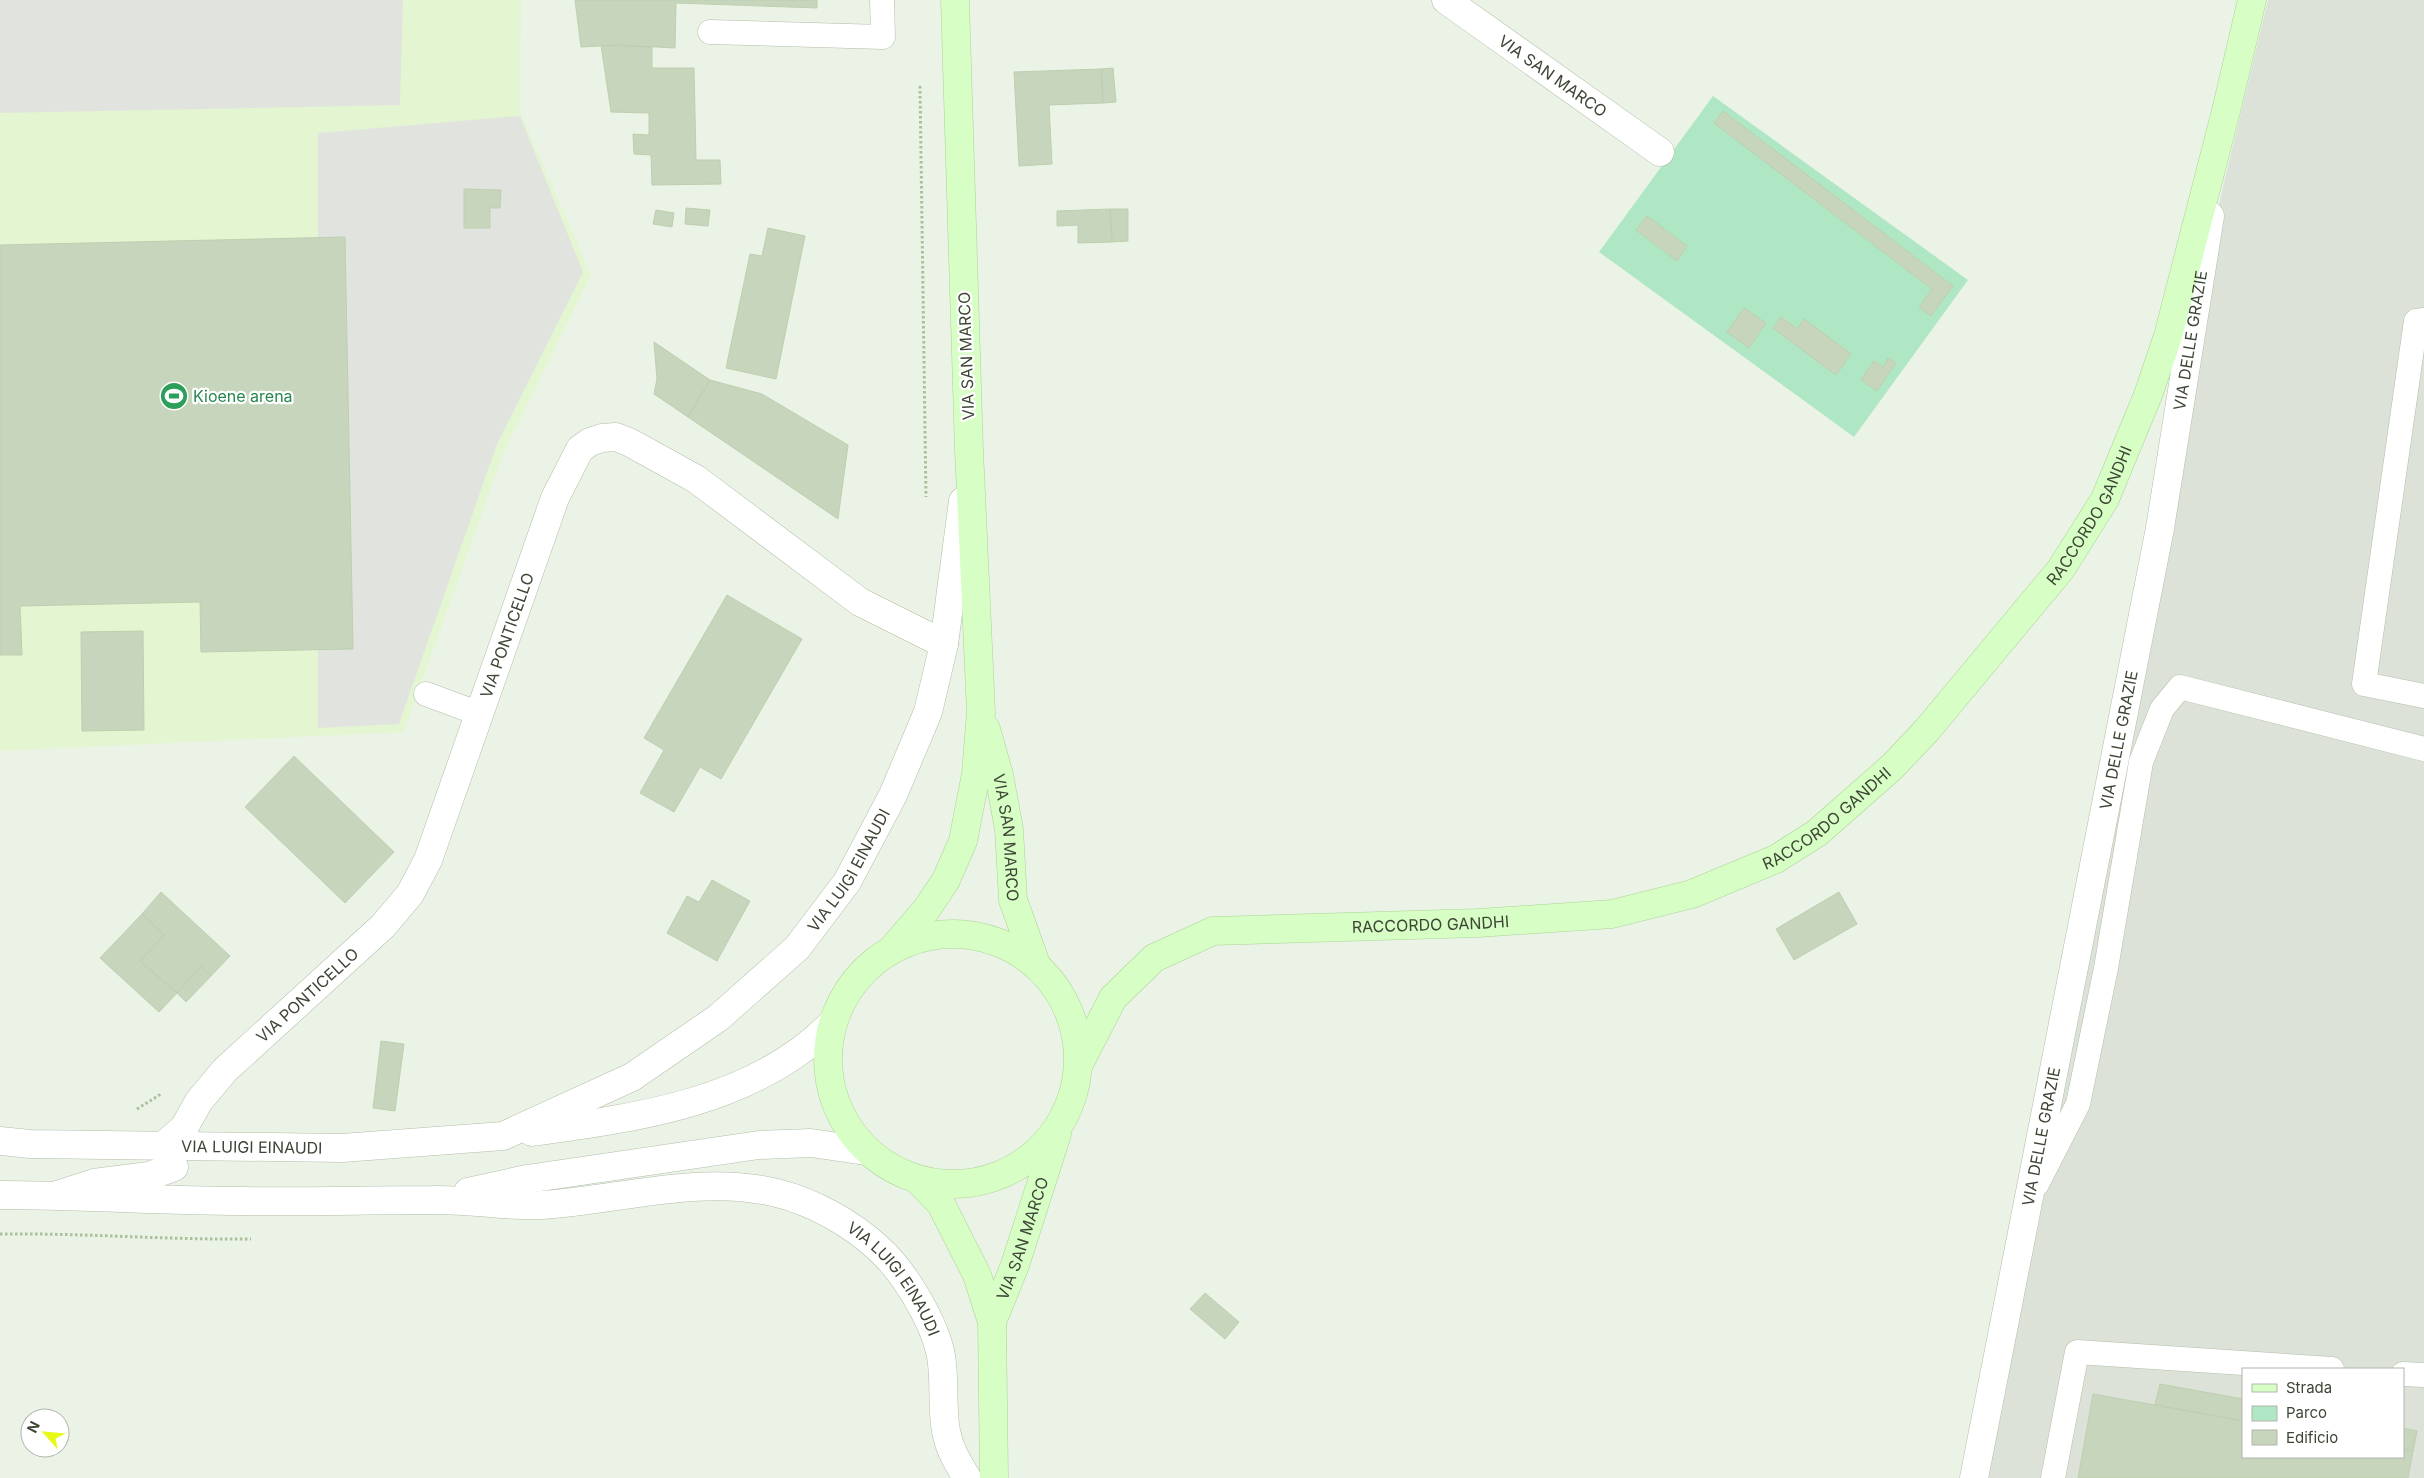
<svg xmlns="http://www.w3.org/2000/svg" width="2424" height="1478" font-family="Inter,sans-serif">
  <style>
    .commercial { fill: #e3f5d1 }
    .industrial { fill: #dde2d8; fill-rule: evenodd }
    .green { fill: #afe7c5 }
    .parking { fill: #e1e4de }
    .building { fill: #c7d5bc; stroke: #becfaf }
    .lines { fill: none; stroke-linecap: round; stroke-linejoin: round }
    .service-casing { stroke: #b2bea9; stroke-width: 25 }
    .minor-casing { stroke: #b2bea9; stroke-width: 29 }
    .tertiary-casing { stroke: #b2bea9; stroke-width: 29 }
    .secondary-casing { stroke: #aad396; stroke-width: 29 }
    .path { stroke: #aac09a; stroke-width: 3; stroke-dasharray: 2.5 2.5; stroke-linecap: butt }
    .service { stroke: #fff; stroke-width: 24 }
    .minor { stroke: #fff; stroke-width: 28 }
    .tertiary { stroke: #fff; stroke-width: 28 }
    .secondary { stroke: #d7fec5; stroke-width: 28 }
    .labels { text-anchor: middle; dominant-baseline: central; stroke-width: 4.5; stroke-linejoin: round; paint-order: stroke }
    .street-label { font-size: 16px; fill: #3d4635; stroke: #fff }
    .leisure-label { font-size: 16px; fill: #27864d; stroke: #fff; text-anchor: start }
  </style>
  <rect width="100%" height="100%" fill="#ebf3e6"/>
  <path class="commercial" d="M0,0H521L520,112L591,275L503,454L404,732L0,751Z"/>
  <path class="industrial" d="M2268,0H2424V1478H1988L2196,300ZM2243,1369H2403V1457H2243Z"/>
  <path class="green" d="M1713,96L1968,280L1854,437L1599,252Z"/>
  <g class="parking">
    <path d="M0,0H403L400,105L0,113Z"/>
    <path d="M520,116L583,272L497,444L399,724L318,728V133Z"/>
  </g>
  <g class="building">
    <path d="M575,0H817V8L676,3L675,48L620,45L581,47Z"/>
    <path d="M601,45L652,47V68H694L696,160H720L721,184L652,185L651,155L634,154L633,134L649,135V113L611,112Z"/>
    <path d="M1113,68L1116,102L1103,103L1101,69Z"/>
    <path d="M1101,69L1103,103L1049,105L1052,164L1019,166L1014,72Z"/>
    <path d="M1723,111L1953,286L1931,316L1919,307L1932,289L1714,123Z"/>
    <path d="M464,189L501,190L500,208H490V228H464Z"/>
    <path d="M686,208L710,210L708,226L685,224Z"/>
    <path d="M1110,209H1128V241L1112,242Z"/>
    <path d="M1110,209L1112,242L1078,243V225L1057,226V211Z"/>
    <path d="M656,210L674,213L672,227L653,224Z"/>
    <path d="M1647,216L1687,246L1677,261L1636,230Z"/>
    <path d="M768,228L805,236L776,379L726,368L750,254L762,256Z"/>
    <path d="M345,237L353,649L201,652L200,602L20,606L22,655H0V245Z"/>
    <path d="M1744,308L1766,323L1749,348L1727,332Z"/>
    <path d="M1781,317L1797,329L1804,319L1851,354L1836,375L1773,328Z"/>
    <path d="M654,342L710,380L688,417L654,394L657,379Z"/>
    <path d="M1888,358L1896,363L1877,391L1861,380L1874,361L1883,367Z"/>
    <path d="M710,380L762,394L848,445L838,519L688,417Z"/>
    <path d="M727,595L802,639L721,779L700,767L674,812L640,793L664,750L644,738Z"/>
    <path d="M143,631L144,730L82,731L81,632Z"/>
    <path d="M294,756L394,852L345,903L245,807Z"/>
    <path d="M712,880L750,901L717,961L667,933L687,896L699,902Z"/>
    <path d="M161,892L230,956L211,976L201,966L177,993L140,961L164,935L142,914Z"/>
    <path d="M1839,892L1857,924L1794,960L1776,929Z"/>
    <path d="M142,914L164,935L140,961L177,993L159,1012L100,958Z"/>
    <path d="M201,966L211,976L186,1002L177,993Z"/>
    <path d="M381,1041L404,1044L395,1111L373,1108Z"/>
    <path d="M1205,1293L1239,1322L1225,1339L1190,1309Z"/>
    <path d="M2160,1384L2243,1399V1421L2155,1405Z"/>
    <path d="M2093,1394L2243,1421V1457H2403V1449L2413,1451L2408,1478H2078Z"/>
    <path d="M2403,1428L2417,1431L2413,1451L2403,1449Z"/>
  </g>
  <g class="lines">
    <defs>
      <g id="service">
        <path d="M710,32L883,37L882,0"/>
        <path d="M2424,320L2416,321L2364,684L2424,696"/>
        <path d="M426,694L480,714"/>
        <path d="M2037,1184L2078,1104L2106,968L2141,762L2162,709L2180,687L2424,749"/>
        <path d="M2403,1374L2424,1375"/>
        <path d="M2053,1478L2077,1352L2332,1369"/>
      </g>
      <g id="minor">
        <path id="s1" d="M1446,0L1660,152"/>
        <path id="s2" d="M57,1195L94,1183L149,1176L174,1167L164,1145L184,1128L199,1101L225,1070L383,926L410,894L428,860L555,498L580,449L590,442L602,438L616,437L629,442L696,479L860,602L944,644"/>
      </g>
      <g id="tertiary">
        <path d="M532,1132C636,1118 756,1102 832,1023"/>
        <path id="s3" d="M0,1141L30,1144L342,1148L503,1136L632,1077L718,1018L797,948L847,882L893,795L928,712L944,644L963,501"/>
        <path d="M468,1192L527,1179L759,1145L811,1143L866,1151"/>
        <path id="s4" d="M0,1195C81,1195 161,1201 242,1201C306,1202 369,1200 433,1200C469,1199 506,1207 542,1205C619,1200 701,1174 777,1193C813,1202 851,1223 878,1248C903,1270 932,1318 940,1351C946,1377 941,1405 946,1431C949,1449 958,1463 967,1478"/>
        <path id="s5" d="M1974,1478L2160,528L2210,216"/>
      </g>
      <g id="secondary">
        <path id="s6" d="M986,729L999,775L1009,829L1013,900L1036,964"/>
        <circle cx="953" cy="1059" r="125"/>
        <path d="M894,947L926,910L946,880L963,841L976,774L981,712L969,450L955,0"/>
        <path id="s7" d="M1079,1064L1113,998L1154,958L1213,931L1478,923L1612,914L1692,894L1776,859L1817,833L1893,766L1927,730L2061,569L2105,499L2148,395L2168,336L2226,111L2252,0"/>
        <path d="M919,1181L941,1204L977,1275L992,1322L994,1478"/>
        <path id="s8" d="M992,1322L1015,1265L1057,1134"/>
      </g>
    </defs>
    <use href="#service" class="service-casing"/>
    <use href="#minor" class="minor-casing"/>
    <use href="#tertiary" class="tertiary-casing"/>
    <use href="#secondary" class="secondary-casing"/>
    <g class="path">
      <path d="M920,86L926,497"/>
      <path d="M137,1109L161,1094"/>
      <path d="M0,1234C84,1233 167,1240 251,1239"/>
    </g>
    <use href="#service" class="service"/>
    <use href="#minor" class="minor"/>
    <use href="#tertiary" class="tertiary"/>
    <use href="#secondary" class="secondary"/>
  </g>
  <defs>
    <symbol id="stadium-disc" viewBox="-11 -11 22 22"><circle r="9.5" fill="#2e9e5b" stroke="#fff"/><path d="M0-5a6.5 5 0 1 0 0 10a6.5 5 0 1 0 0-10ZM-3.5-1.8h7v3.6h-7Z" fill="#fff"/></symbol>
  </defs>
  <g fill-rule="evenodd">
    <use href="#stadium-disc" x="158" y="380" width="32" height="32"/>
  </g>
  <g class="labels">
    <g class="street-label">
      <text stroke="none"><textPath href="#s1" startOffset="131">VIA SAN MARCO</textPath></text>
      <text stroke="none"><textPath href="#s5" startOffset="1158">VIA DELLE GRAZIE</textPath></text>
      <text transform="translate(966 356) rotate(-92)">VIA SAN MARCO</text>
      <text stroke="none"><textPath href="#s7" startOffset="1239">RACCORDO GANDHI</textPath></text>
      <text stroke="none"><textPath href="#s2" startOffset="775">VIA PONTICELLO</textPath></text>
      <text stroke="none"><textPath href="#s5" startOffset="752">VIA DELLE GRAZIE</textPath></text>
      <text stroke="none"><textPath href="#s7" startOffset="834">RACCORDO GANDHI</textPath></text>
      <text stroke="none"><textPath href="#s6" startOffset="111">VIA SAN MARCO</textPath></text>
      <text stroke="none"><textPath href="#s3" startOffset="949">VIA LUIGI EINAUDI</textPath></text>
      <text stroke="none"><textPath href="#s7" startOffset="414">RACCORDO GANDHI</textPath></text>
      <text stroke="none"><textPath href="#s2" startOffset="354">VIA PONTICELLO</textPath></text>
      <text stroke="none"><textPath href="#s5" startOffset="348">VIA DELLE GRAZIE</textPath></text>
      <text stroke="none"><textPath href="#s3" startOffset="252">VIA LUIGI EINAUDI</textPath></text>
      <text stroke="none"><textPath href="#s8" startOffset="89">VIA SAN MARCO</textPath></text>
      <text stroke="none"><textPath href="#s4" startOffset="929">VIA LUIGI EINAUDI</textPath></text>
    </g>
    <g class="leisure-label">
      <text x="193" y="396">Kioene arena</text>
    </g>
  </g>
  <rect x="2242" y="1368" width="162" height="90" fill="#ffffff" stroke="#b1b5ae"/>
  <rect x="2252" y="1384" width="25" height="8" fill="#d7fec5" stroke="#b1b5ae"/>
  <text x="2286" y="1393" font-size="15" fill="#3d4635">Strada</text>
  <rect x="2252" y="1406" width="25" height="15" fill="#afe7c5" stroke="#b1b5ae"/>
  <text x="2286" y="1418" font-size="15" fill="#3d4635">Parco</text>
  <rect x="2252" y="1430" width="25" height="15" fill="#c7d5bc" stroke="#b1b5ae"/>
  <text x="2286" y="1443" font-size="15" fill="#3d4635">Edificio</text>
  <g transform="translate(45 1433) rotate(297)"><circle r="24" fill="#ffffff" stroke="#b1b5ae"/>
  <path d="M0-4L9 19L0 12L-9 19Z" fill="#e6f917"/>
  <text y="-8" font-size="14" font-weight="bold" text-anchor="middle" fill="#3d4635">N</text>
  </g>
</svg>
